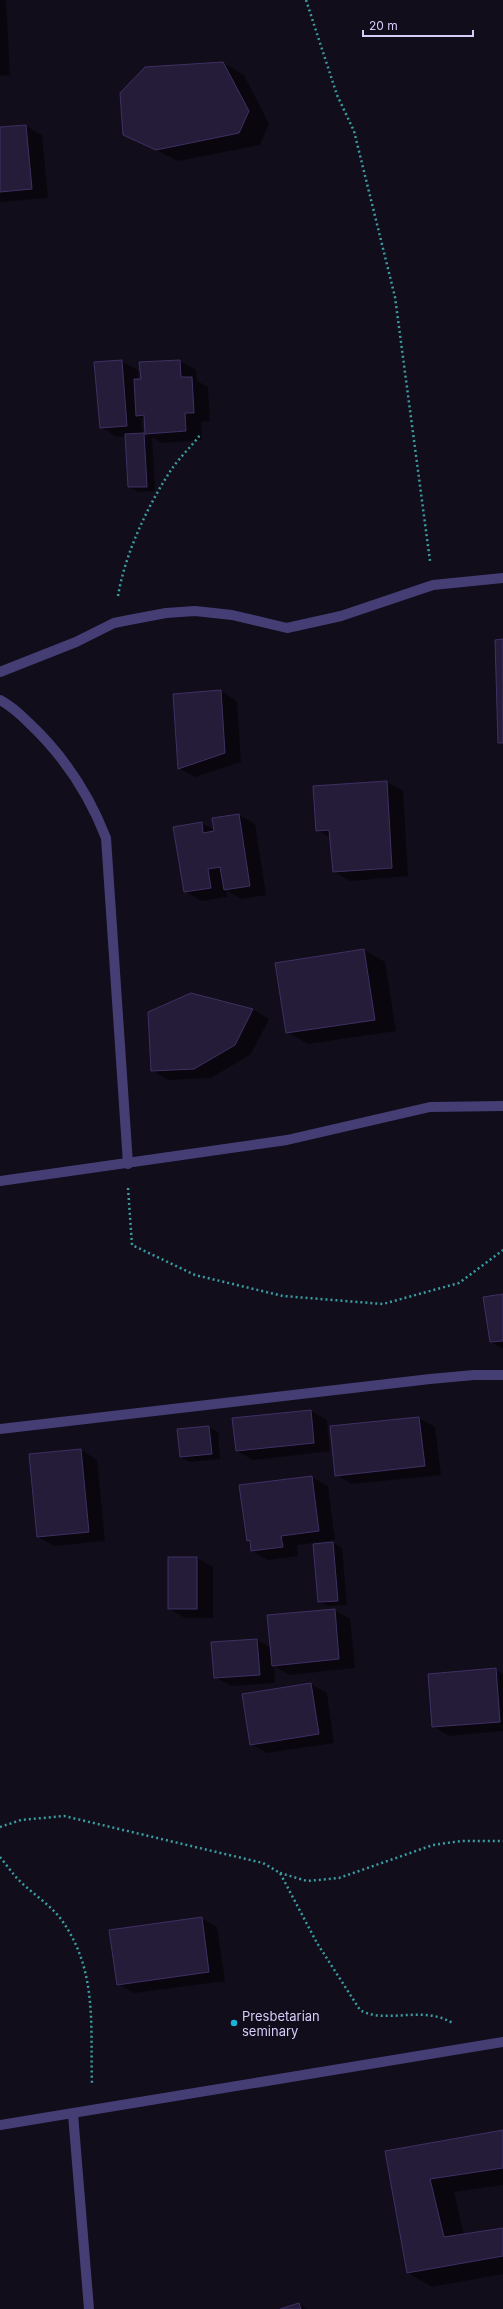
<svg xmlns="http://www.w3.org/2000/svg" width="503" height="2309" font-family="Inter,sans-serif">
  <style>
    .shadow { fill: #0007; fill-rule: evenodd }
    .building { fill: #251c3a; stroke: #3f3063 }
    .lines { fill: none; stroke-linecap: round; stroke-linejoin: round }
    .path { stroke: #3a9da1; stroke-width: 2.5; stroke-dasharray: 2 3; stroke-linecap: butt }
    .minor { stroke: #453e75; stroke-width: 10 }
    .poi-dot { fill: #19b4d9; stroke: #110d1b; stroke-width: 1.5 }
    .labels { text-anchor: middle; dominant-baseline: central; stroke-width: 3.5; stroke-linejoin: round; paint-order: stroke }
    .poi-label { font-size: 13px; fill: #d6cdf9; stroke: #110d1b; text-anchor: start }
  </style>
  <rect width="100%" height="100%" fill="#110d1b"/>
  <g class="shadow">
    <path d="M0,0H6L10,75L0,76Z"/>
    <path d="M223,63L244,75L269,124L260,145L178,161L124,134Z"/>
    <path d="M26,126L42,135L48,198L0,202V128Z"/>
    <path d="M121,361L138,370V380H142L180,361L196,370L197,381L208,387L210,421L201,422L202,440L162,443L152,437L155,491L138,492L129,487L126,436L117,437L101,427ZM141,418L146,420L147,436L143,434Z"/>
    <path d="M221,691L237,701L241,762L195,777L179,768Z"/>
    <path d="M387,782L403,791L408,876L350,881L334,872L331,838L317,830Z"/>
    <path d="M239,815L255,824L266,895L241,899L226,890L227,897L201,901L185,891L201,823L215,830Z"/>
    <path d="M364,950L385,962L396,1031L308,1044L287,1032Z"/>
    <path d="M191,994L253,1009L269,1019L251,1054L211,1078L168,1080L152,1070Z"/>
    <path d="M503,1295V1349L491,1342Z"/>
    <path d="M311,1411L327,1420L330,1451L253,1460L237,1451Z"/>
    <path d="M419,1418L435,1427L441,1475L352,1484L336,1475L331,1427Z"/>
    <path d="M209,1427L218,1432L220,1459L189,1462L181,1457L178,1429Z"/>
    <path d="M81,1450L97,1460L105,1541L54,1546L38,1537Z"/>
    <path d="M312,1477L328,1486L335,1540L297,1545L298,1556L268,1560L252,1551L251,1542L248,1540Z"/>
    <path d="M333,1543L342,1548L347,1605L327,1606L318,1601L314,1545Z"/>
    <path d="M169,1558H197L213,1567V1618H185L169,1609Z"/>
    <path d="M334,1610L350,1619L355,1668L289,1675L274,1666L275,1683L231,1686L215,1677L257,1640L271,1648Z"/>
    <path d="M496,1670L503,1674V1731L449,1736L433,1726Z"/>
    <path d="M311,1684L327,1693L334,1743L267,1753L251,1744Z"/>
    <path d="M201,1918L217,1927L225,1981L134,1993L118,1984Z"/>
    <path d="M503,2131V2185L454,2192L464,2235L503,2229V2274L432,2287L408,2273L386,2152Z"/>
    <path d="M299,2304L307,2309H283Z"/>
  </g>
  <g class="building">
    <path d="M223,62L249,111L239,133L156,150L123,135L120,93L145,67Z"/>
    <path d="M26,125L32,189L0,192V127Z"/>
    <path d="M122,360L127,426L100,428L94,362Z"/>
    <path d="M180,360L181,377H192L194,413H185L186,431L145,434L144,415L136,416L134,379H141L139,362Z"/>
    <path d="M144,433L147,487H128L125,434Z"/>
    <path d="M503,639V743H498L495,640Z"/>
    <path d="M221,690L225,753L178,769L173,694Z"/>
    <path d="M387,781L392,868L333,872L329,830L316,831L313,786Z"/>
    <path d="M239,814L250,886L224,890L220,867L208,869L211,888L184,892L173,827L202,822L203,833L214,831L212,818Z"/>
    <path d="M364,949L375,1020L286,1033L275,963Z"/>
    <path d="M191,993L253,1009L235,1045L194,1069L151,1071L148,1012Z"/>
    <path d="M503,1294V1341L490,1342L483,1297Z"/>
    <path d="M311,1410L314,1443L236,1451L232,1418Z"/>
    <path d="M419,1417L425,1466L335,1476L330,1426Z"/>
    <path d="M209,1426L212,1454L180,1457L177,1429Z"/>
    <path d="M81,1449L89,1532L37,1537L29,1454Z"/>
    <path d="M312,1476L319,1531L281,1536L283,1547L251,1551L250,1540L247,1541L239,1485Z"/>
    <path d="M333,1542L338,1601L318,1602L313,1544Z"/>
    <rect x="168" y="1557" width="29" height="52"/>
    <path d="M335,1609L339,1659L272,1666L267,1615Z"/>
    <path d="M257,1639L260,1675L214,1678L211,1642Z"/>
    <path d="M496,1668L500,1722L432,1727L428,1674Z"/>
    <path d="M311,1683L319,1734L250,1745L242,1694Z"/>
    <path d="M202,1917L209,1972L117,1985L109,1930Z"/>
    <path d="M503,2130V2168L430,2179L444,2237L503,2228V2256L407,2273L385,2151Z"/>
    <path d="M299,2303L301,2309H280Z"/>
  </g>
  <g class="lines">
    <g class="path">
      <path d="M306,0L337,95L354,131L395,297L430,561"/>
      <path d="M118,596C125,554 147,507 171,470C179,458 191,447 200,435"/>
      <path d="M128,1188L132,1245L195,1275L283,1296L383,1304L459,1283L503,1250"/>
      <path d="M0,1827L21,1820L64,1816L263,1863L280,1873L317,1943L360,2010C386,2025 424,2004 454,2024"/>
      <path d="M0,1857C5,1863 10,1870 15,1876C30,1893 51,1904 63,1922C98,1973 90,2027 92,2085"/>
      <path d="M280,1873L307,1881L339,1878L433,1845L461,1841H503"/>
    </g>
    <g class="minor">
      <path d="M0,672L76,642L114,623L129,620L166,613L195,611L232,615L287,628L341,616L433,585L503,578"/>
      <path d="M0,700C10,705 21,715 29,723C63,755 89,794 106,838L128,1164"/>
      <path d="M0,1181L287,1140L430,1107L503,1106"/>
      <path d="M0,1429L430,1379L474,1375H503"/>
      <path d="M73,2114L89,2309"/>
      <path d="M0,2125L503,2042"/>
    </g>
  </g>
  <circle class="poi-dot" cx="234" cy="2023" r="4"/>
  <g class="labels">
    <g class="poi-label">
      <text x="242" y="2016">Presbetarian<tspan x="242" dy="15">seminary</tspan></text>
    </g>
  </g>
  <path d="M363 30v6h110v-6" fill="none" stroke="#d6cdf9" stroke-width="2"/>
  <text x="369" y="30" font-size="12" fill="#d6cdf9" stroke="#110d1b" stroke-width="3" paint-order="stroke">20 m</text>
</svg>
